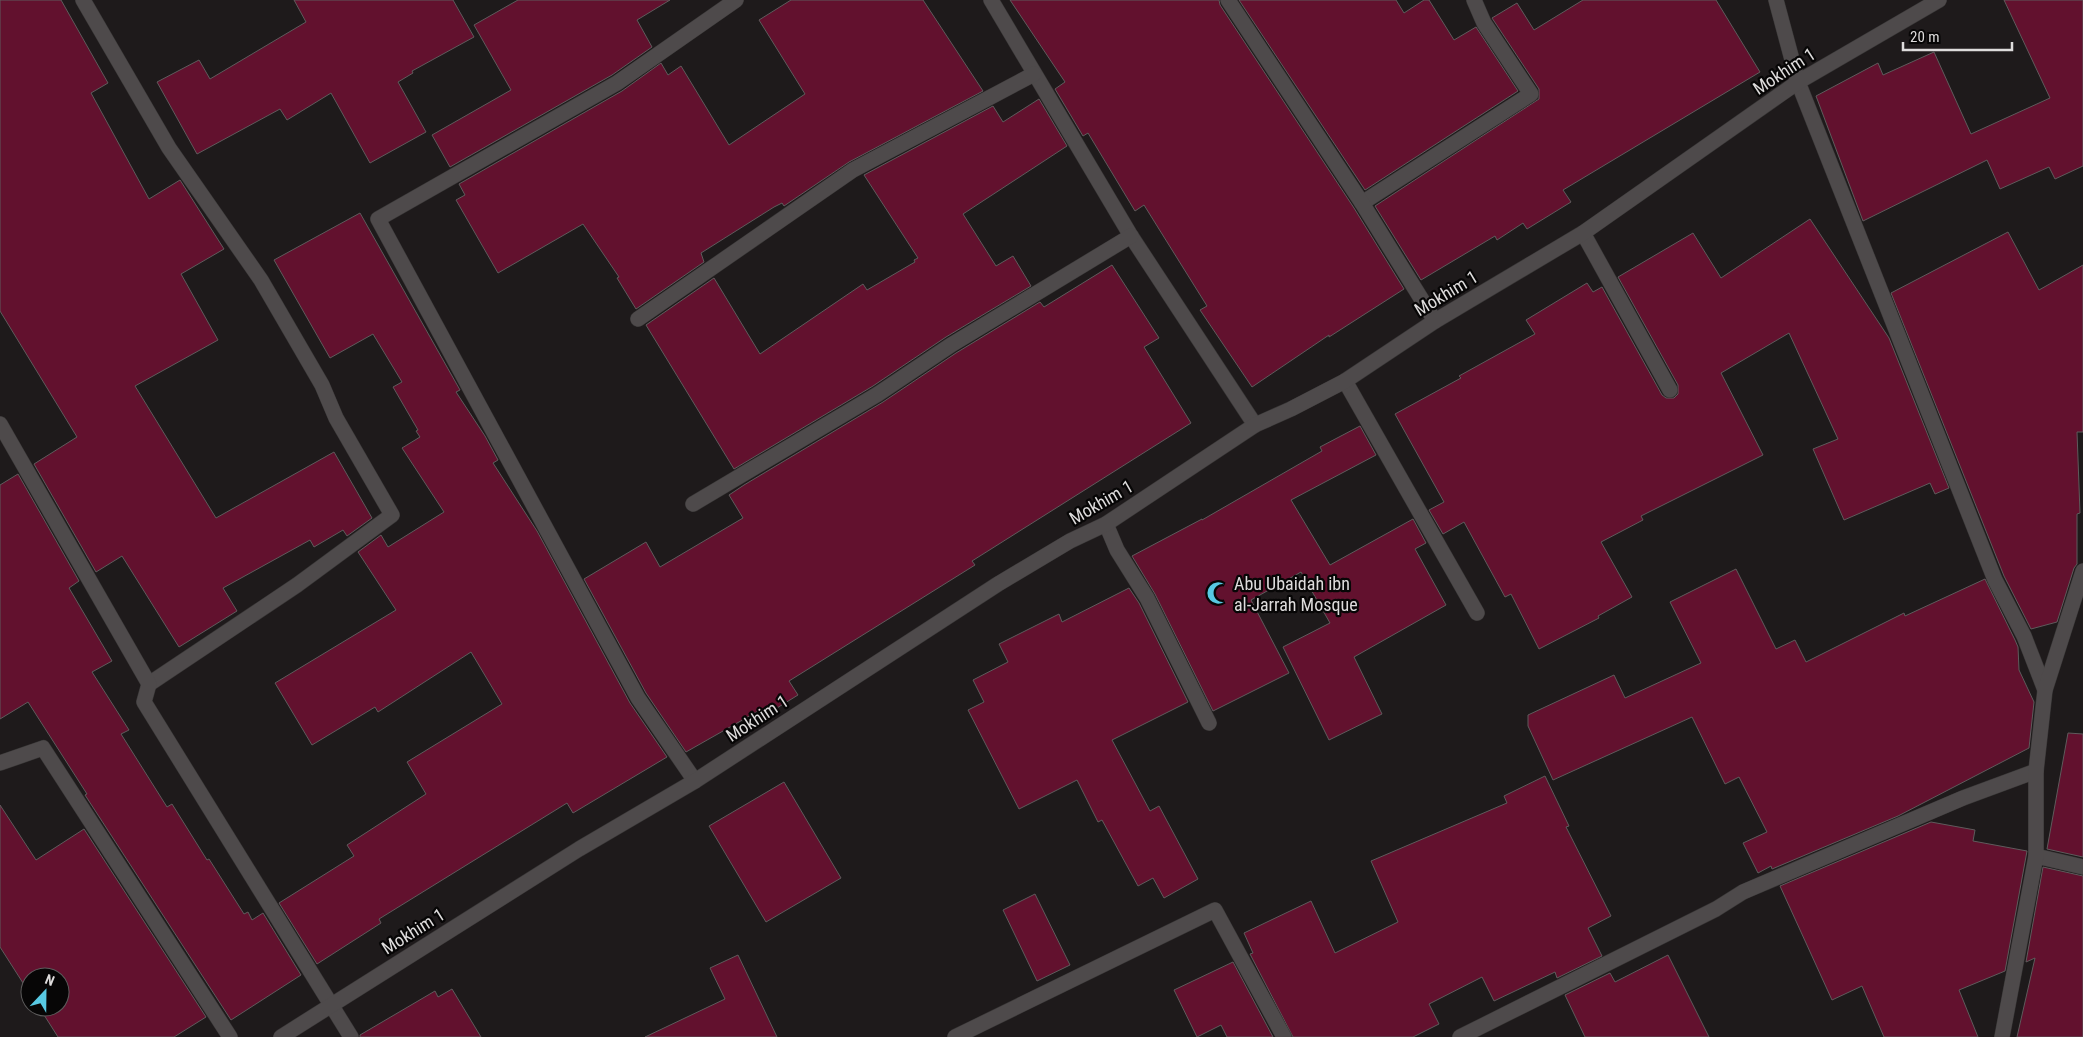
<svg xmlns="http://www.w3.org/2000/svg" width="2083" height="1037" font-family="'Roboto Condensed',sans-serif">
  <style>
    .building { fill: #62112e; stroke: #5f5b5c }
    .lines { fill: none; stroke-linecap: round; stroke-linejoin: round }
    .lane-casing { stroke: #373535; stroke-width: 16 }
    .street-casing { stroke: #373535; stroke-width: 16 }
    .secondary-casing { stroke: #373535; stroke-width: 16 }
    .lane { stroke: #4e4a4b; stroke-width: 15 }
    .street { stroke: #4e4a4b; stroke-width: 15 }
    .secondary { stroke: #4e4a4b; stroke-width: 15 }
    .labels { text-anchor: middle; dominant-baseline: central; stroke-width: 4.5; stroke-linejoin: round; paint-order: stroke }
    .street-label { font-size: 18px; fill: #dedcdc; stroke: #070606 }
    .poi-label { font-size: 18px; fill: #dedcdc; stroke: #070606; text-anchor: start }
  </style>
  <rect width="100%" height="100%" fill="#1e1a1b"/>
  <g class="building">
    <path d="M0,0H61L108,83L91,93L149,199L180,180L224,249L181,274L218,340L135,386L216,518L334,452L372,518L347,536L343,530L314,547L310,540L223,588L237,611L179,647L122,556L96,572L34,464L77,437L0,311Z"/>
    <path d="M294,0H453L474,37L412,71L413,73L398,82L426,132L370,163L331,93L287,120L280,109L197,154L157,82L199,60L210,79L306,22Z"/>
    <path d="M518,0H670L637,20L652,47L612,75L450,167L432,135L511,90L474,25Z"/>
    <path d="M791,0H923L983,91L849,162L784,206L782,203L774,207L701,253L704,262L636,309L617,278L619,277L583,224L498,273L456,200L465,195L459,184L622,91L661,63L668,75L681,66L729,145L805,94L759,20Z"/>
    <path d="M1010,0H1219L1220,5L1354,208L1404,289L1329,337V335L1252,387L1200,310L1207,306L1144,205L1135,211L1088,133L1083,136L1055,89L1065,82Z"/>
    <path d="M1239,0H1396L1404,13L1424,0H1429L1454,40L1476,27L1518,91L1365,190Z"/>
    <path d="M1583,0H1716L1760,72L1563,190L1571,202L1527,229L1523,223L1497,240L1495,236L1421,280L1375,206L1539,99V89L1492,18L1517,3L1534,30Z"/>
    <path d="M2004,0H2083V166L2055,179L2049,167L2000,189L1987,160L1863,221L1816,96L1878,63L1883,75L1934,52L1971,134L2050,98Z"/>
    <path d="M1039,99L1067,146L963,214L996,266L1013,256L1031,286L946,337L873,386L734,469L646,325L714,278L760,354L863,284L867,290L915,262L914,260L918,258L864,175L993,106L1003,122Z"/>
    <path d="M360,213L460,390L456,392L485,436L498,460L493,463L537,531L630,703L667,757L573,813L567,803L379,919L381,923L317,964L279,903L354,856L347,845L426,794L407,762L502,704L471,652L378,712L375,707L312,745L275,683L396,610L358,552L381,535L388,547L444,512L402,448L420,437L416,431L418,430L393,387L402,382L373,334L330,358L274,260Z"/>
    <path d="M1810,219L1889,338L1949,488L1935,494L1930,483L1844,520L1813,449L1838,439L1789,333L1721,373L1763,455L1641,516L1643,520L1601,542L1632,597L1598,616L1599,618L1539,649L1511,594L1505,597L1464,522L1443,534L1429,510L1444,502L1395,414L1461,378L1459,376L1535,334L1526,320L1587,283L1593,292L1602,287L1662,395L1666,398H1674L1678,394V385L1618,277L1693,233L1721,278Z"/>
    <path d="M2008,232L2039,290L2083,265V432H2077L2080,513L2077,514V564L2074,568L2057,622L2031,629L2004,576L1891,293Z"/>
    <path d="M1112,265L1159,338L1144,347L1191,423L972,561L975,565L789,681L798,695L764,716L760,710L686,752L646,693L584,579L646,542L660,567L743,518L729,495L744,485L883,402L956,353L1040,302L1044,307Z"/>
    <path d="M1360,426L1376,455L1291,500L1330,565L1413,519L1426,543L1415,549L1446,605L1354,657L1382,714L1329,740L1283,647L1330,623L1301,572L1251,600L1289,673L1213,711L1155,594L1132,556L1202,519V520L1322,451L1320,447Z"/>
    <path d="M18,474L79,581L69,588L112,661L92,672L129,730L121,734L167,807L172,804L207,860L209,859L244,914L248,912L252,920L263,913L301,975L231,1020L85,795L87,794L28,702L0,719V485Z"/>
    <path d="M1736,569L1776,649L1795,640L1806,662L1904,613L1905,616L1985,579L2015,640L2018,647L2019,670L2034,702L2029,748L1898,816L1772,869L1771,866L1758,873L1743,843L1767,832L1739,777L1725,784L1692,717L1553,780L1528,726V715L1614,675L1625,698L1701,663L1670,602Z"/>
    <path d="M1129,588L1139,603L1188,702L1112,740L1150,811L1159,806L1198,879L1164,898L1153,878L1138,886L1102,820L1098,822L1077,780L1019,809L968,710L984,702L973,680L1008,662L999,644L1059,614L1062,622Z"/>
    <path d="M2068,733L2083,734V857L2047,849Z"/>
    <path d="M1545,776L1569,826L1566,827L1611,916L1588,928L1602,956L1557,978L1555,972L1494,1001L1482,977L1429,1004L1439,1024L1413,1037H1293L1250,954L1253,953L1244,933L1311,901L1335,953L1398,922L1371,861L1507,803L1504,796Z"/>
    <path d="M784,782L841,878L766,922L709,826Z"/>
    <path d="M0,805L36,860L84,829L206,1017L174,1037H58L39,1007H60V977H30V994L0,947Z"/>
    <path d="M1931,822L1975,830L1973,841L2027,851L2005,971L1959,990L1978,1037H1884L1862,986L1832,1000L1780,886Z"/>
    <path d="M2043,867L2083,876V1037H2017L2035,958L2026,962Z"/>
    <path d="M1035,894L1070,965L1037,981L1003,910Z"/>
    <path d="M738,955L777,1037H645L725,999L710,968Z"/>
    <path d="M1668,955L1709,1037H1585L1565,995L1610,973L1615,982Z"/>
    <path d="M1233,962L1273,1037H1227L1221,1025L1197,1037L1174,990Z"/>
    <path d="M452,989L481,1037H360V1035L435,991L438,997Z"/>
  </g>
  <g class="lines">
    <defs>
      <g id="lane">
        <path d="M1362,203L1531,94L1484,23L1474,0"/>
        <path d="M1583,233L1670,390"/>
        <path d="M1345,381L1477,613"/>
      </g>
      <g id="street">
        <path d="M83,0L169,148L261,280L322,385L336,418L392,515L297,585L149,684"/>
        <path d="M991,0L1131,236L1255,425"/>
        <path d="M1228,0L1362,203L1435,321"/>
        <path d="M638,319L853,170L1034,74"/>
        <path d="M0,424L149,684L144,702L351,1037"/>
        <path d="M693,504L878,394L951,345L1131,236"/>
        <path d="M1106,524L1117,550L1147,598L1209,723"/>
        <path d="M0,763L43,748L230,1037"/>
        <path d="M695,781L638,698L378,219L617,83L736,0"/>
        <path d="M2036,856L2083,867"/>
        <path d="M955,1037L1215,910L1284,1037"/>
        <path d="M1460,1037L1716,909L1743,892L1963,798L2036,771"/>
      </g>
      <g id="secondary">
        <path d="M1776,0L1798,82L1995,580L2024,636L2045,690"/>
        <path d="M281,1037L579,849L695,781L998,584L1070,541L1106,524L1255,425L1291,409L1345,381L1435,321L1583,233L1798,82L1939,0"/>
        <path d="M2002,1037L2036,856V771L2045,690L2083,571"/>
      </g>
    </defs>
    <use href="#lane" class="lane-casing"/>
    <use href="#street" class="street-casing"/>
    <use href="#secondary" class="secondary-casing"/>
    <use href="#lane" class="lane"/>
    <use href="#street" class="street"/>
    <use href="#secondary" class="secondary"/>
  </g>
  <defs>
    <symbol id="mosque-bare" viewBox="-9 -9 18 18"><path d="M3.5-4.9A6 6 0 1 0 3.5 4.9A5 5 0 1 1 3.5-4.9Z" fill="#57c9e3" stroke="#070606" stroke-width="2.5" paint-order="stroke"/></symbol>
  </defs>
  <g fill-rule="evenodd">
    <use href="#mosque-bare" x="1202" y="577" width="32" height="32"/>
  </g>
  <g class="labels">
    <g class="street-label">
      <text transform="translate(1784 71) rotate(-33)">Mokhim 1</text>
      <text transform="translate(1446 293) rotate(-31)">Mokhim 1</text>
      <text transform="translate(1101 502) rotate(-30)">Mokhim 1</text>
      <text transform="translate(757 718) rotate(-33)">Mokhim 1</text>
      <text transform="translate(413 931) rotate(-32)">Mokhim 1</text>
    </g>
    <g class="poi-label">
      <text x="1234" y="583">Abu Ubaidah ibn<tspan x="1234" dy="21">al-Jarrah Mosque</tspan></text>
    </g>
  </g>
  <g transform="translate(45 992) rotate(22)"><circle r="24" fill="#070606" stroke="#5d5c5c"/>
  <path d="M0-4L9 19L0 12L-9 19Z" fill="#57c9e3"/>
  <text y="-8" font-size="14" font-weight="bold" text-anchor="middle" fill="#dedcdc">N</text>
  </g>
  <path d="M1903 42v8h109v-8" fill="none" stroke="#dedcdc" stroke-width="2.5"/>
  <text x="1910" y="42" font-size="15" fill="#dedcdc" stroke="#070606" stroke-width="4" paint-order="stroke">20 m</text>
</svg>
